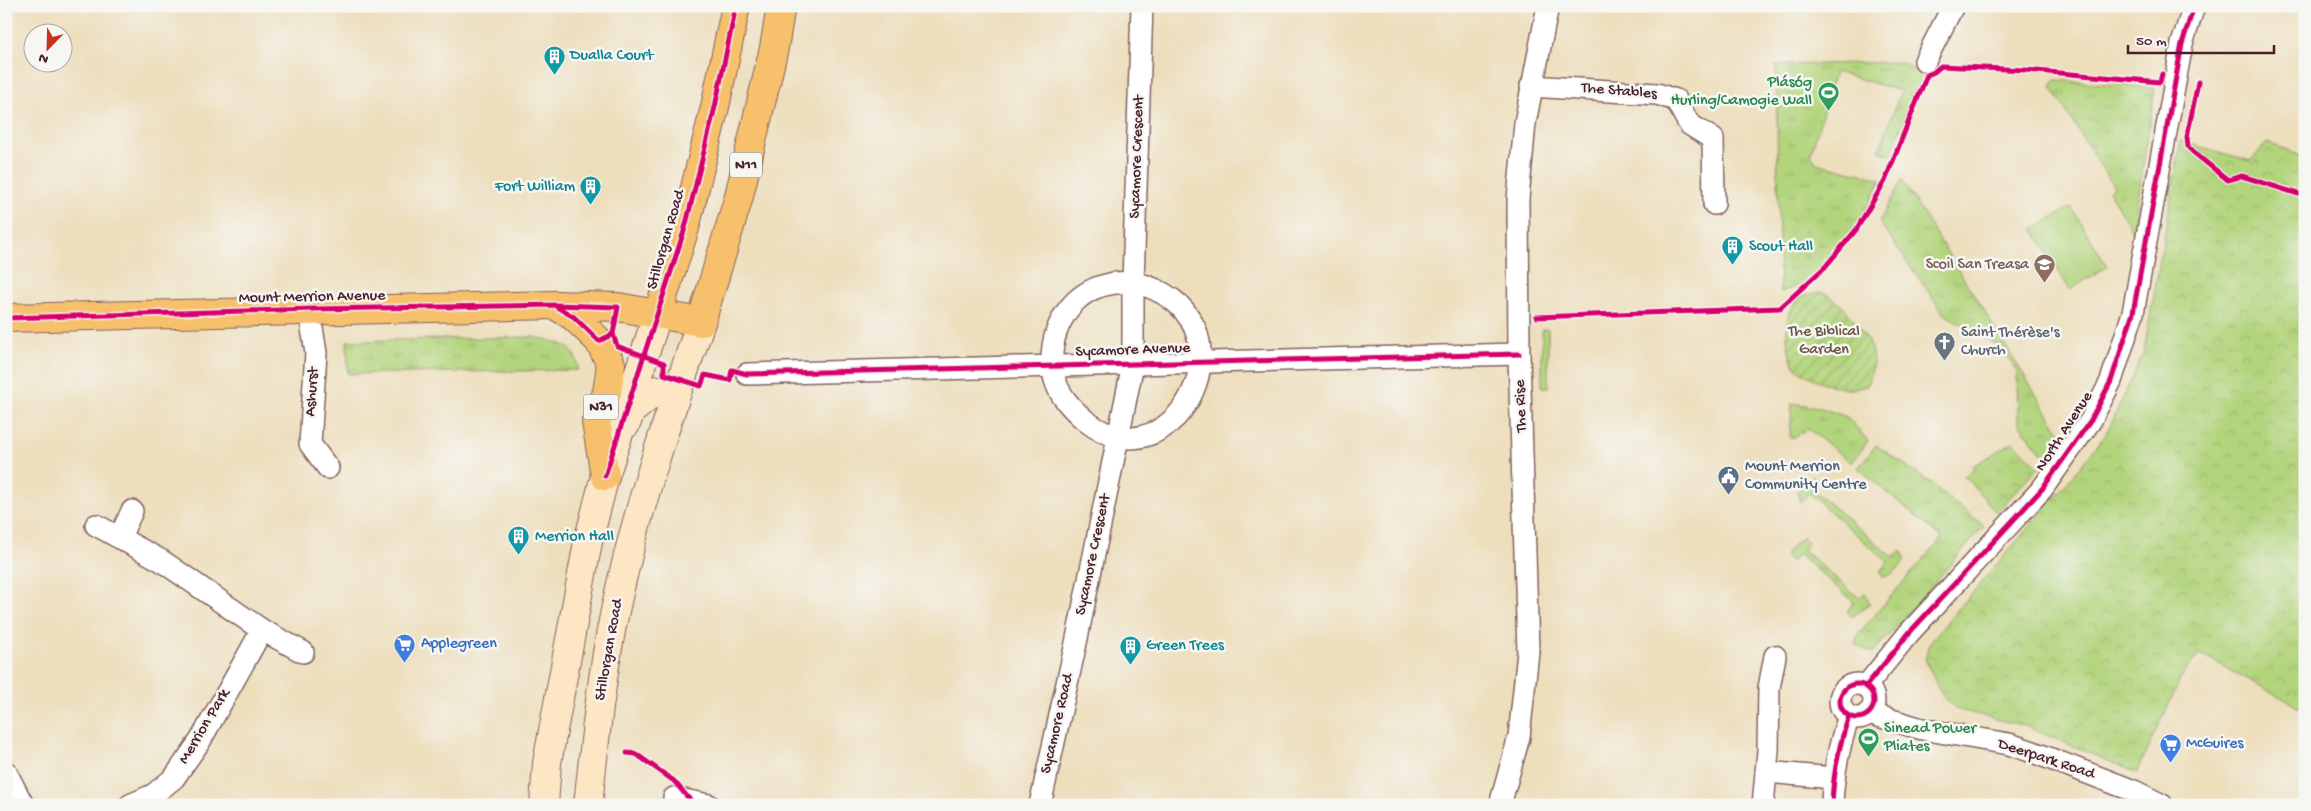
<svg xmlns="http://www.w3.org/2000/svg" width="2311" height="811" font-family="'Gochi Hand',sans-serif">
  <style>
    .grass { fill: url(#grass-tufts); stroke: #7e7a54 }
    .park { fill: url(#park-crowns); stroke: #7e7a54 }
    .garden { fill: url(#garden-furrows); stroke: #7e7a54 }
    .pitch { fill: #b2d47c; stroke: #7e7a54 }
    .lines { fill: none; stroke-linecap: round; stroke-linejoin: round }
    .minor-casing { stroke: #83625e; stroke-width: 24 }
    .secondary-casing { stroke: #83625e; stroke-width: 30 }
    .trunk-casing { stroke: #83625e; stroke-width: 30 }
    .minor { stroke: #fff; stroke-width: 21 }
    .secondary { stroke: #fce6c4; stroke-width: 28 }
    .trunk { stroke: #f7c06c; stroke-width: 28 }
    .cycleway-casing { stroke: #f6f6f2; stroke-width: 8 }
    .cycleway { stroke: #d6006c; stroke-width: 5 }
    .labels { text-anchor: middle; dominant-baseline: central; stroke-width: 5; stroke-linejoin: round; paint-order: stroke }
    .shield { fill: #f6f6f2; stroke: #7e6067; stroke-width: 1 }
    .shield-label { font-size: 15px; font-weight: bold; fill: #4a1f2b }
    .culture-label { font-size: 16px; fill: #0d838f; stroke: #f6f6f2; text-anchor: start }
    .leisure-label { font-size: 16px; fill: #27864d; stroke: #f6f6f2; text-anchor: end }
    .street-label { font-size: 16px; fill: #4a1f2b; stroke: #f6f6f2 }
    .education-label { font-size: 16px; fill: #785e54; stroke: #f6f6f2; text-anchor: end }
    .park-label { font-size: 16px; fill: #695543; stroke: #f6f6f2 }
    .worship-label { font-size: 16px; fill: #5b616d; stroke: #f6f6f2; text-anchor: start }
    .service-label { font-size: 16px; fill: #4e5e75; stroke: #f6f6f2; text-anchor: start }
    .shop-label { font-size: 16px; fill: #366cbe; stroke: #f6f6f2; text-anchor: start }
  </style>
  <defs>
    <pattern id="grass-tufts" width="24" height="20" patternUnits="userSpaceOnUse" patternTransform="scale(1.25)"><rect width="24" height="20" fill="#b2d47c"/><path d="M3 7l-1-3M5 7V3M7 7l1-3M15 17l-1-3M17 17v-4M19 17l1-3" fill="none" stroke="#9bb66b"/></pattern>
    <pattern id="park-crowns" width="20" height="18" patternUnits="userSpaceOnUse" patternTransform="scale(1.25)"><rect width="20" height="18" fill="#b2d47c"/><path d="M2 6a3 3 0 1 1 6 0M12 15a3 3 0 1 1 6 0" fill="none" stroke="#9bb66b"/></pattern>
    <pattern id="garden-furrows" width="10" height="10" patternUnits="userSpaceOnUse" patternTransform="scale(1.25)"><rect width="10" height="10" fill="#b2d47c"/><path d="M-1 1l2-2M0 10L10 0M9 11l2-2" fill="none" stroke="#9bb66b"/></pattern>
  </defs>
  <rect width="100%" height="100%" fill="#f6f6f2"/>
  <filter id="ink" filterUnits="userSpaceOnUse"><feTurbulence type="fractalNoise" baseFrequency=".02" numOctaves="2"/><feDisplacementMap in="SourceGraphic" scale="10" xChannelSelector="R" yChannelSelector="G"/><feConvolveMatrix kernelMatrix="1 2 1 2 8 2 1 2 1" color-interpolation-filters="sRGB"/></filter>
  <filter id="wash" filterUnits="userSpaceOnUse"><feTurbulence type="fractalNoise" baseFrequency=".0096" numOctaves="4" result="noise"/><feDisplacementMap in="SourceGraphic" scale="20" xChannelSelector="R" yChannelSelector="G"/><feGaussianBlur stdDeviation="1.12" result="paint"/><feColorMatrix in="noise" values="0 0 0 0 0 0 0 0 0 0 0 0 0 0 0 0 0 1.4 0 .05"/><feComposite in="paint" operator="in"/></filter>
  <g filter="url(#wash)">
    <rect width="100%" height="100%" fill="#eddebc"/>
    <g class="grass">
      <path d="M1902,62L1921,74L1891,155L1879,151L1901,91L1835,72L1811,153L1816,163L1881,179C1866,216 1832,263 1798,285C1793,289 1785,290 1780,292L1776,65Z"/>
      <path d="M2055,80L2155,88L2133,233L2109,191L2114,187L2051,87Z"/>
      <path d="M1902,180L2065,441L2047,460L2018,422L2017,372L2004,349L1944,314L1879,222Z"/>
      <rect x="1542" y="329" width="6" height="58"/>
      <path d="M533,337C556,342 577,343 578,370L348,374L347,341Z"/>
      <path d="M1792,403L1818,407L1847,417L1868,441L1852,463L1807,428L1795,438H1790Z"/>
      <path d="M2013,442L2039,467L1996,512L1966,477H1963L1975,469L1973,466Z"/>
      <path d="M1876,445L1931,483L1984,526L1873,653L1855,645L1858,634L1942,538L1858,468Z"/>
      <path d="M1812,476L1818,481L1813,490L1893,557L1901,550L1905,558C1901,567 1894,575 1883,577L1879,572L1888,562L1809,493L1800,502L1797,491Z"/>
      <path d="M1803,537L1808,543L1803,550L1859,598L1865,593L1870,604L1852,617L1847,611L1854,602L1799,554L1791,562L1785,556L1792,546Z"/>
    </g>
    <path class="park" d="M2181,141L2250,161L2267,143L2305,156V710L2200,654L2184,672L2137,773L2025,726L1955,709L1940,692L1925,659L1930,642L2073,476L2107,433L2144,351Z"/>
    <path class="garden" d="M1822,292C1839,297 1868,335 1872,352C1875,364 1871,375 1867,386C1862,387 1856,389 1851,389C1838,389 1802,377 1794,365C1787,353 1784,325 1789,312C1792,306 1797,301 1801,296Z"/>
    <path class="pitch" d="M2071,207L2107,266L2070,290L2033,229Z"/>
  </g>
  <g filter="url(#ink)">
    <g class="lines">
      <defs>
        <g id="minor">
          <path d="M1925,61L1953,6"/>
          <path d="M1531,86L1657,94L1676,100L1689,124L1713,139L1714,204"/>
          <path d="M1133,282C1266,314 1176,493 1086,421C1072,409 1058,395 1054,376C1045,336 1068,291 1110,284C1118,282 1126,283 1133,282Z"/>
          <path d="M313,309L312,328L316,353L310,444L328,468"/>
          <path d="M747,374L1519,354"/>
          <path d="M96,525L162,561L262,630L200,741L174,778L153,795L130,805"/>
          <path d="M120,537L132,511"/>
          <path d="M262,630L303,652"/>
          <circle cx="1857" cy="701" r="17"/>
          <path d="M1866,686L1909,633L2042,489L2091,420L2111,381L2133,313L2182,44L2194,6"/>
          <path d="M1868,713L1922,729L2009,744L2033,752L2134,791L2162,805"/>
          <path d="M6,772L23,805"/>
          <path d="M1766,772L1833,778"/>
          <path d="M674,798L709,805"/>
          <path d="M1040,805L1076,643L1133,364V282L1142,6"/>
          <path d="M1500,805L1519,737L1528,652L1519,354L1518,199L1525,123L1548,6"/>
          <path d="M1763,805L1768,751L1769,688L1775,656"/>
          <path d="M1832,805C1833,773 1839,745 1849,716"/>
        </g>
        <g id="secondary">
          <path d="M626,424L631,411L657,390L668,395L673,403"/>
          <path d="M544,805L547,763L588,542L605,476L658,313"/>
          <path d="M588,805C595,738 602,671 616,606C637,509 669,415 701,322"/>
        </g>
        <g id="trunk">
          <path d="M555,305L574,317L599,341L611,364L607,392L596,422L605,476"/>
          <path d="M658,313L685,228L715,107L736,6"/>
          <path d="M6,318L555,305L618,307L701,322L738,200L774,48L781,6"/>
        </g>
      </defs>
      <use href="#minor" class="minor-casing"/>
      <use href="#secondary" class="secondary-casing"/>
      <use href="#trunk" class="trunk-casing"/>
      <use href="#minor" class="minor"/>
      <use href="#secondary" class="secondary"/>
      <use href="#trunk" class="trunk"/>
      <defs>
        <g id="cycleway">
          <path d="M2198,82L2187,137L2188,147L2193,152L2228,180L2242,176L2305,196"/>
          <path d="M557,307L574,317L599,341L613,334"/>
          <path d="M1536,317L1780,308L1825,267L1856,230L1885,181L1927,75L1934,72L1941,66L2025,70L2160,82L2162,74"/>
          <path d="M6,318L313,309L555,305L618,307L613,334L617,346L664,363V374L701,386L705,375L730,380L732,370L747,374L1519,354"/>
          <path d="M605,476L685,228L715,107L736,6"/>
          <circle cx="1857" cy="701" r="17"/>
          <path d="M1866,686L1909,633L2042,489L2091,420L2111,381L2133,313L2182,44L2194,6"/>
          <path d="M627,753L636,754L674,781L690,800"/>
          <path d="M1832,805C1833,773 1839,745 1849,716"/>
        </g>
      </defs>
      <use href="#cycleway" class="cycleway-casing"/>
      <use href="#cycleway" class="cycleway"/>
    </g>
  </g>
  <defs>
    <symbol id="building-pin" viewBox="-11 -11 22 30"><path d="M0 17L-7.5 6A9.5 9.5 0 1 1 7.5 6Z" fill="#0f9aa8" stroke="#f6f6f2"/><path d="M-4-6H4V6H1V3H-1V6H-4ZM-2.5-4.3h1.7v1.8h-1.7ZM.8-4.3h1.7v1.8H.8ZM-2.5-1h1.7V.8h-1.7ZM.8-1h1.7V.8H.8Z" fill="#fff"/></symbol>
    <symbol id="stadium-pin" viewBox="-11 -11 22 30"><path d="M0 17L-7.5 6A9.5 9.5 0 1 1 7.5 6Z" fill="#2e9e5b" stroke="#f6f6f2"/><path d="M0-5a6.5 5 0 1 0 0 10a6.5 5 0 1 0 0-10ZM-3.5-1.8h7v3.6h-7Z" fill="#fff"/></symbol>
    <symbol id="school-pin" viewBox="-11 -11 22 30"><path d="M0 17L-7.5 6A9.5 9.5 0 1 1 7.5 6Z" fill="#8d6e63" stroke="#f6f6f2"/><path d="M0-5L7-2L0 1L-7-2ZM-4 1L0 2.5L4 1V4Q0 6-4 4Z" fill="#fff"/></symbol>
    <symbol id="church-pin" viewBox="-11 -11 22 30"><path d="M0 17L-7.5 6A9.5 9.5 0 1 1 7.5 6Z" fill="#6b7280" stroke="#f6f6f2"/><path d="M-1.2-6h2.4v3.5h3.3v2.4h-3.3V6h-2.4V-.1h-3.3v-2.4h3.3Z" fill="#fff"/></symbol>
    <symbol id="civic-pin" viewBox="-11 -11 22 30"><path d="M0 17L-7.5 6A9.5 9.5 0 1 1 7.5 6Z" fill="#5c6f8a" stroke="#f6f6f2"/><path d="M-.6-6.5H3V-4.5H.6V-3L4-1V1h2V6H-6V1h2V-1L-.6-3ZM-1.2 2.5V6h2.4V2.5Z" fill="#fff"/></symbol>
    <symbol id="supermarket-pin" viewBox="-11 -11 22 30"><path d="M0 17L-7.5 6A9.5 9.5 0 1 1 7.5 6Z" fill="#3f7fe0" stroke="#f6f6f2"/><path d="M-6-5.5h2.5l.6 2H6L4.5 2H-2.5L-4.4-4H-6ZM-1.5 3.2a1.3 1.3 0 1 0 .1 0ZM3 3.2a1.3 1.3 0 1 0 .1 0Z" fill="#fff"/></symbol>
  </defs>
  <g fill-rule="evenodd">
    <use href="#building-pin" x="542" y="44" width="25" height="34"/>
    <use href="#stadium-pin" x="1816" y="80" width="25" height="34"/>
    <use href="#building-pin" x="578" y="174" width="25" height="34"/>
    <use href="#building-pin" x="1720" y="234" width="25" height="34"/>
    <use href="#school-pin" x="2032" y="252" width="25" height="34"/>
    <use href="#church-pin" x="1932" y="330" width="25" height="34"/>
    <use href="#civic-pin" x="1716" y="464" width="25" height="34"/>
    <use href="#building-pin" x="506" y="524" width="25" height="34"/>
    <use href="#supermarket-pin" x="392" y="632" width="25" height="34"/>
    <use href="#building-pin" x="1118" y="634" width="25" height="34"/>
    <use href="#stadium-pin" x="1856" y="726" width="25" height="34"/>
    <use href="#supermarket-pin" x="2158" y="732" width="25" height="34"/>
  </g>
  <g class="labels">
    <g class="shield">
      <rect x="730" y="152.5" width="32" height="25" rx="4"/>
      <rect x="583.5" y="394.5" width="35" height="25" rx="4"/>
    </g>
    <g class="shield-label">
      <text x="746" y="165">N11</text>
      <text x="601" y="407">N31</text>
    </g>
    <g class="culture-label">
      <text x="570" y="56">Dualla Court</text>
      <text x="575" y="187" text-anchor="end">Fort William</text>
      <text x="1749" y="247">Scout Hall</text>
      <text x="535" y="537">Merrion Hall</text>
      <text x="1146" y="646">Green Trees</text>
    </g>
    <g class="leisure-label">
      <text x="1812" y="83">Plásóg<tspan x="1812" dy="18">Hurling/Camogie Wall</tspan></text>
      <text x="1884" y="729" text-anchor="start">Sinead Power<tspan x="1884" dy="18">Pliates</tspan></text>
    </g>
    <g class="street-label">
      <text transform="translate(1619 92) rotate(5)">The Stables</text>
      <text transform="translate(1138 157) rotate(-88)">Sycamore Crescent</text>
      <text transform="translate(667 240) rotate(-74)">Stillorgan Road</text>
      <text transform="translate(312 298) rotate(-1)">Mount Merrion Avenue</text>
      <text transform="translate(1133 351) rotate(-2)">Sycamore Avenue</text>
      <text transform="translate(313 392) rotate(-86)">Ashurst</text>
      <text transform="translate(1522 406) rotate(-92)">The Rise</text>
      <text transform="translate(2065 432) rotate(-57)">North Avenue</text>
      <text transform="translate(1094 555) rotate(-78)">Sycamore Crescent</text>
      <text transform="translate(610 650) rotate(-80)">Stillorgan Road</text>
      <text transform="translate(1058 724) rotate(-77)">Sycamore Road</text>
      <text transform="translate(205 727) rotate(-59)">Merrion Park</text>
      <text transform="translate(2046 760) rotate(18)">Deerpark Road</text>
    </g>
    <g class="education-label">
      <text x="2029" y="265">Scoil San Treasa</text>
    </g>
    <g class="park-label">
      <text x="1824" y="332">The Biblical<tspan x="1824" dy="18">Garden</tspan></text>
    </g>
    <g class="worship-label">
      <text x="1961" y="333">Saint Thérèse's<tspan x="1961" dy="18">Church</tspan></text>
    </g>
    <g class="service-label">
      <text x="1745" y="467">Mount Merrion<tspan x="1745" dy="18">Community Centre</tspan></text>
    </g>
    <g class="shop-label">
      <text x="421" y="644">Applegreen</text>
      <text x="2186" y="744">McGuires</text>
    </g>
  </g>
  <rect width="2311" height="811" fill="none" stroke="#f6f6f2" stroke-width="25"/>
  <g transform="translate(48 48) rotate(203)"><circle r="24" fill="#f6f6f2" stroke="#b1a0a2"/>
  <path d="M0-4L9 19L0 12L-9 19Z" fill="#c8321e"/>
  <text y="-8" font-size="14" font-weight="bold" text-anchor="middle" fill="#4a1f2b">N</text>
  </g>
  <path d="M2128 45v8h146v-8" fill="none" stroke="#4a1f2b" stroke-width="2.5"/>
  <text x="2136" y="45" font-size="15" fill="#4a1f2b" stroke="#f6f6f2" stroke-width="4" paint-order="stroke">50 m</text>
</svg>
